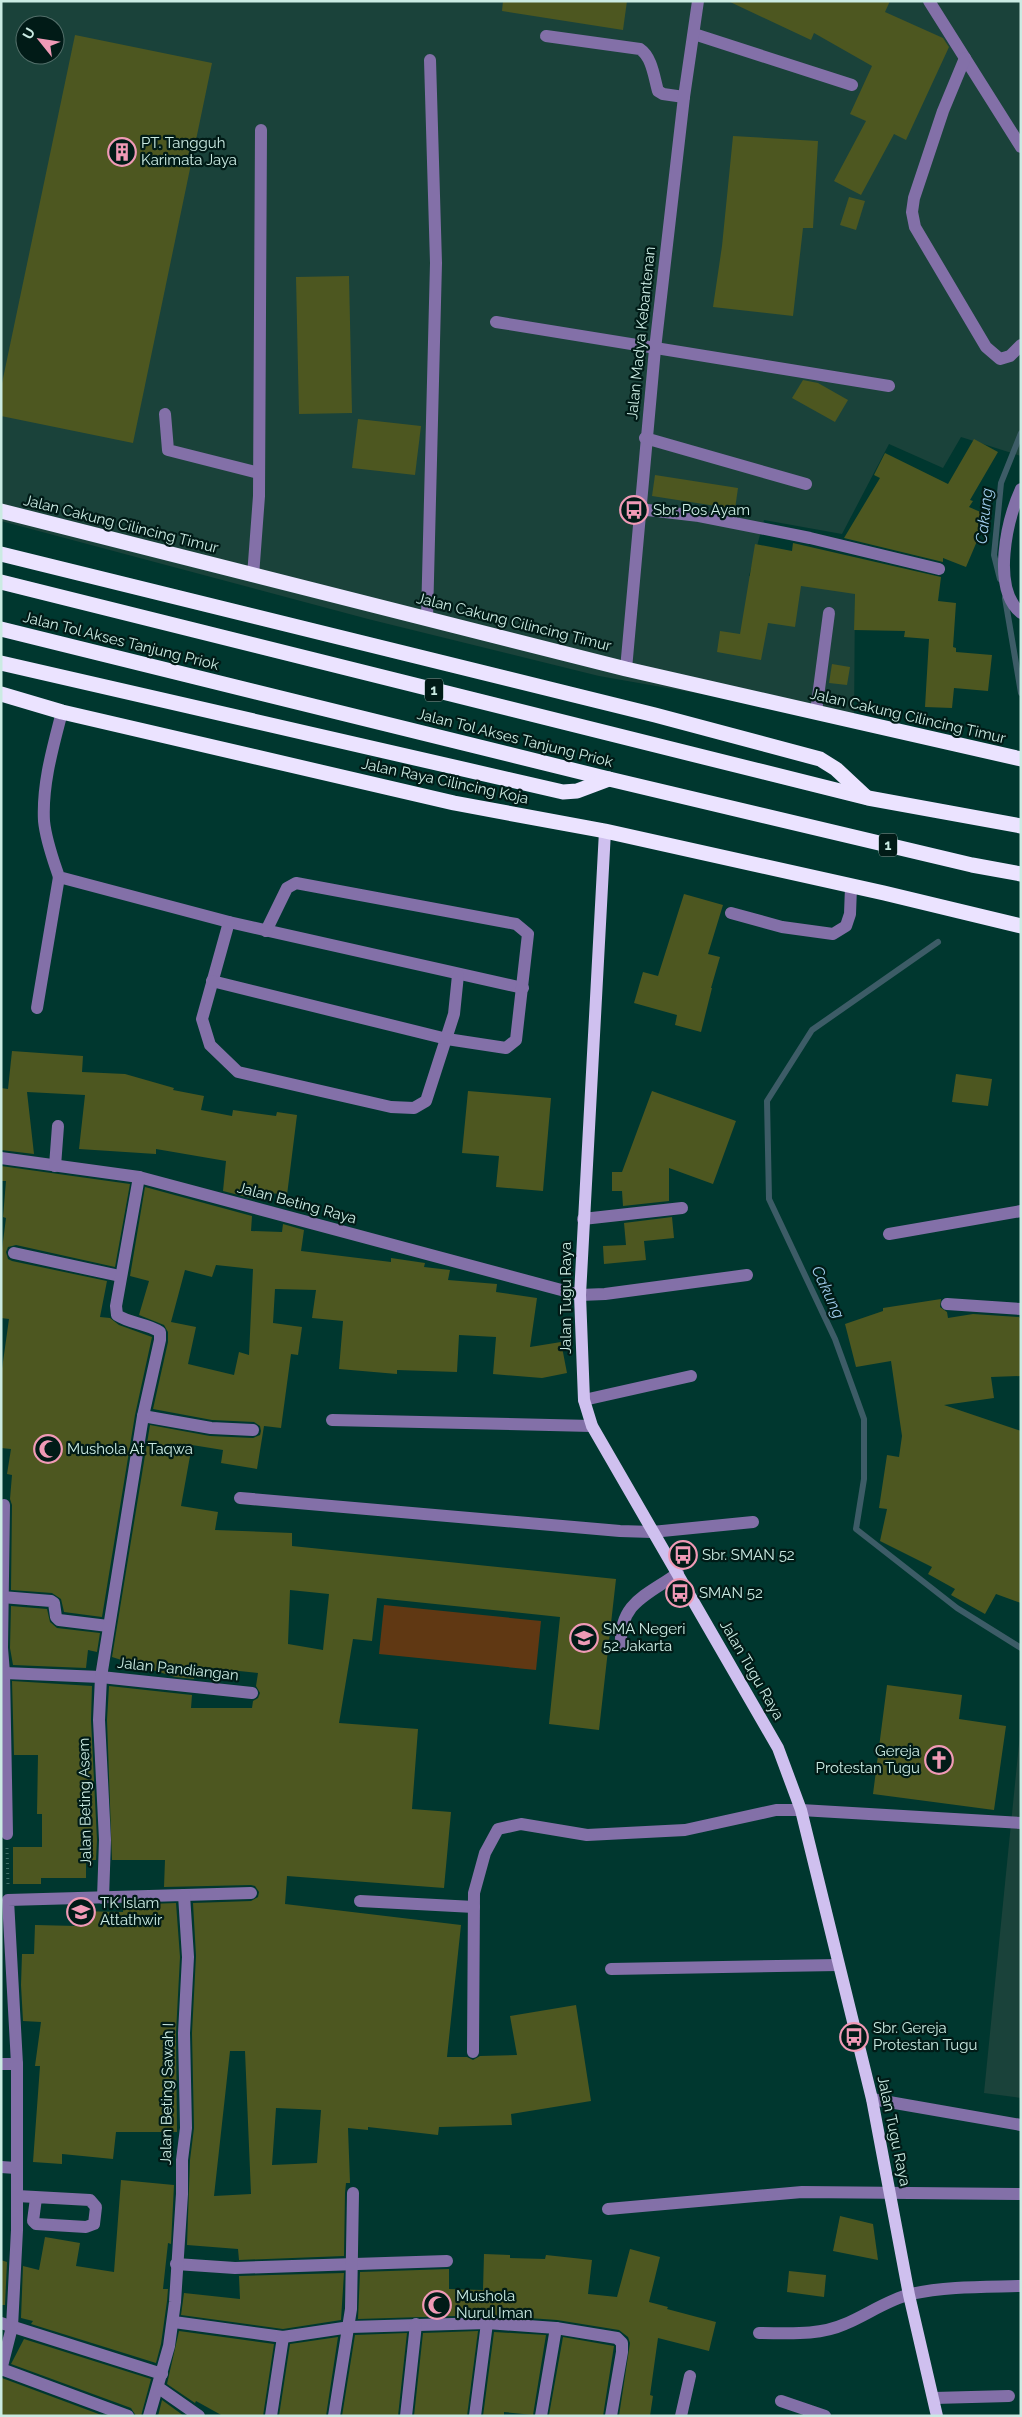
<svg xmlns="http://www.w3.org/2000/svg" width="1022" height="2417" font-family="Raleway,sans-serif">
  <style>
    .built { fill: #1a423a; fill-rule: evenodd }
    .green { fill: #603813 }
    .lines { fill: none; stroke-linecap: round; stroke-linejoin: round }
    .stream { stroke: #3d5c67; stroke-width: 6 }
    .building { fill: #4d5720; fill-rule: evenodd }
    .path { stroke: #407068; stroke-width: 3; stroke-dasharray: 1 4; stroke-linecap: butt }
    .minor { stroke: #8370a8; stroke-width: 12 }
    .major { stroke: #cfc0ef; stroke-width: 12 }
    .highway { stroke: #ebe3ff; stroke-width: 15 }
    .labels { text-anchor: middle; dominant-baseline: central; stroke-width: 4.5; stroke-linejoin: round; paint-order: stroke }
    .shield { fill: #011b17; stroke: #8eada6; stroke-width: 1 }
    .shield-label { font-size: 14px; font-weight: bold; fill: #cbebe3 }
    .poi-label { font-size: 15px; fill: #cbebe3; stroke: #011b17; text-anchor: start }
    .street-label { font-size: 15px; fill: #cbebe3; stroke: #011b17 }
    .water-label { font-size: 16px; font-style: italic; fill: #a0cded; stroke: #011b17 }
  </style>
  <rect width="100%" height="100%" fill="#00372f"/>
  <g class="built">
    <path d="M1,1H1021V456L961,437L943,468L889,444L842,534L764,520L749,576L855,591L854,721L599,676L368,619L1,521ZM25,25H55V55H25Z"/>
    <path d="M1021,1724V2098L984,2093Z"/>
  </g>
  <path class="green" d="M384,1605L541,1621L536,1670L379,1654Z"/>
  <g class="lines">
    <g class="stream">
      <path d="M1000,579L994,555L1001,483L1021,433"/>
      <path d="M1005,598L1021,693"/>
      <path d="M938,942L812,1030L767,1101L769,1199L835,1339L864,1419V1479L856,1529L957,1608L1021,1648"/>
    </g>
  </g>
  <g class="building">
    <path d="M503,1H627L623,30L502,11Z"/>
    <path d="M728,1H890L885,12L943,38L949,47L906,140L894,134L861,195L834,181L866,121L850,114L872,66L814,33L811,40Z"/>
    <path d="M75,35L212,63L133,443L1,416V388Z"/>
    <path d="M733,136L818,141L813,228H803L793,316L713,307L722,246Z"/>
    <path d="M849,197L865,201L856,230L840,225Z"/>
    <path d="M349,276L352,413L299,414L296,277Z"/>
    <path d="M803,380L818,383L848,400L835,422L792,398Z"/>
    <path d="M358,419L421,426L415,475L352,468Z"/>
    <path d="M974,439L998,452L970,500L973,501L969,507L985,514L979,527H983L966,567L943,558V562L844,538L880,478L874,475L885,453L948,484Z"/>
    <path d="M655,475L738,488L735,509L652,496Z"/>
    <path d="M793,543L941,577L938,601L956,603L953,647L956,648V652L992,655L988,691L954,688L952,708L925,707L929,639L904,637L905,631L854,630L855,594L801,586L795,627L768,623L761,660L717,652L720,631L740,634L755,544L792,551Z"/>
    <path d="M832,664L850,667L847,685L829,683Z"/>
    <path d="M684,894L723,905L708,954L720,957L711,988H712L701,1032L675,1025L677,1015L634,1003L643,972L658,976Z"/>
    <path d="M12,1051L83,1056L82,1072L125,1074L174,1088L173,1090L204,1096L201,1110L232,1116L233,1110L276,1116L277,1112L297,1115L287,1195L255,1191L254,1199L223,1191L226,1161L156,1149V1154L79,1149L85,1095L27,1092L34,1154L1,1150V1088L8,1089Z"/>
    <path d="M956,1074L992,1079L988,1106L952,1102Z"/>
    <path d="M468,1091L551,1098L543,1191L496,1187L499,1156L462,1153Z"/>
    <path d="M652,1091L736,1121L713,1184L669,1168V1201L623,1206L622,1191H612V1172H622Z"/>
    <path d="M1,1166L130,1184L115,1267L16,1245L8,1247L6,1252L8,1259L12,1261L107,1281L100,1317L110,1318L119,1325L152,1337L135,1415L102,1617L64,1612L61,1599L52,1593L11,1590L12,1505L10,1499L12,1475L7,1474L11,1449L1,1448V1376L9,1319L1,1318V1257L6,1218L3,1217L6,1181H1Z"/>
    <path d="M145,1187L252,1216L251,1231L282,1232L283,1224L304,1230L301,1251L391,1262V1258L425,1263L424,1267L450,1270L448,1280L497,1284L496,1292L537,1298L530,1347L561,1342L567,1373L542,1378L493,1374L496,1337L459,1335L457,1372L397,1370V1374L339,1369L343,1321L312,1318L316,1290L275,1289L273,1323L302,1327L298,1355L291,1354L281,1428L264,1426L257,1469L221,1463L223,1450L192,1445L181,1506L218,1512L215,1530L292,1533V1546L616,1579L599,1730L549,1724L560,1617L377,1598L372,1641L353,1639L339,1723L418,1729L412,1809L451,1812L444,1888L287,1876L285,1904L461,1925L447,2057H467L473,2060L480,2056L517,2055L510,2016L576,2005L591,2101L511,2114L512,2125L439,2127L438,2135L368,2127V2130L348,2128L350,2183H346L345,2193L344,2256L239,2260L238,2249L187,2245L190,2160L194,2128L192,2033L196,1956L193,1903L251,1901L258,1897L259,1892L255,1886L251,1885L164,1887L165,1860H112L107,1720L109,1686L192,1695L191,1708H252L253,1701L258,1698L260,1693L256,1686L258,1673L201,1667V1670L194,1669V1679L175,1677L112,1657L150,1425L210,1436L253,1438L260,1435L261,1431L260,1426L254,1422L212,1420L153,1409L168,1342V1332L164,1325L139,1315L149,1281L130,1276ZM216,1265L253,1269L249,1355L239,1352L234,1375L188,1364L196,1327L171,1322L185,1270L212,1277ZM290,1590L329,1594L323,1650L288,1644ZM230,2051H245L251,2194L214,2196ZM276,2108L321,2110L317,2163L272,2165Z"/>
    <path d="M672,1217L674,1238L644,1241L646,1260L604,1264L603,1246L626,1245L624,1223Z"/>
    <path d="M941,1299L940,1307L947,1312L948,1318L973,1314L1019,1317L1021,1320V1376L991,1377L994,1398L944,1405L1021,1431V1603L996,1594L985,1614L951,1595L955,1589L928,1574L932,1567L880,1541L887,1509L879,1508L887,1455L899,1457L902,1436L891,1361L856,1367L845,1324L883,1311V1308Z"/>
    <path d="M11,1606L47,1609L50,1622L57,1628L100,1633L97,1652L88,1650L86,1668L13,1665L10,1648Z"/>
    <path d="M12,1681L92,1686L91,1720L97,1840L96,1860H86V1878H41V1884H13V1847H42V1814H37L38,1755H14Z"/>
    <path d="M887,1685L962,1695L959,1719L1006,1726L994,1810L873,1794Z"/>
    <path d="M176,1903L180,1957L176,2033L177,2132H116L113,2159L62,2154V2164L33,2162L40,2066H35L41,2022L23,2021L21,1985L22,1954H34L35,1925L77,1926L76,1911L123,1912L124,1905Z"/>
    <path d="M121,2180L174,2185L171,2244L168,2243L163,2289H168L167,2301L161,2344L156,2363L31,2324L33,2321L21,2318L23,2266L39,2270L45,2237L80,2243L76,2266L114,2272Z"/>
    <path d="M840,2216L873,2224L878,2260L833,2251Z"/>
    <path d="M630,2249L660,2257L649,2302L668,2307L667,2309L716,2322L709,2351L658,2338L650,2395L653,2396L650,2416H619L630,2343L628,2337L619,2330L557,2320L487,2315L358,2319L360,2272L449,2269V2289L483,2290L484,2254L510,2255V2258L545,2259L546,2255L592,2260L588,2294L617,2297Z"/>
    <path d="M1,2260L7,2262L5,2305H1Z"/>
    <path d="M789,2271L826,2275L824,2297L787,2292Z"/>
    <path d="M344,2273L341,2320L283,2329L181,2315L184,2293L240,2299L239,2276Z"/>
    <path d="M179,2331L274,2344L263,2416H223L196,2401L195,2403L167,2384Z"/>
    <path d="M478,2331L467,2416H414L423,2333Z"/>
    <path d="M494,2332L546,2335L533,2415L504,2412V2416H483Z"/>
    <path d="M407,2333L398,2416H342L355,2335Z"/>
    <path d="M338,2337L326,2416H279L290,2344Z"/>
    <path d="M563,2337L614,2346L603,2416L549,2415Z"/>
    <path d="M24,2339L151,2379L141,2416H136L131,2408L11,2364Z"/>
    <path d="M2,2378L104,2416H1Z"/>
    <path d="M162,2400L184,2416H158Z"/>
  </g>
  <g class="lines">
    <path class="path" d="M7,1848L8,1885"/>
    <g class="minor">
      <path d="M929,1L1021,147"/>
      <path d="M694,34L852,85"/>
      <path d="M546,36L640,49C652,57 654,77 658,91L663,94L684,97"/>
      <path d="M965,58L943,111L914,198L912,212L915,227L986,347L1000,359L1010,356L1021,345"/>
      <path d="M496,322L889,386"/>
      <path d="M165,414L168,450L259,473"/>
      <path d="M645,438L806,484"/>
      <path d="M1021,489C1007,520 991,588 1021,613"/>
      <path d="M639,509L699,516L810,538L939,569"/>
      <path d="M253,576L259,496L261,130"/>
      <path d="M427,618L436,263L430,60"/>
      <path d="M626,669L655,349L684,97L698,1"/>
      <path d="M62,712C53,747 42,784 44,821C46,841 53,859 59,877L229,922L523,988"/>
      <path d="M816,712L829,613"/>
      <path d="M731,913L782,927L833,934L846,926L850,914L851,887"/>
      <path d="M229,922L202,1019L210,1045L238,1072L391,1107L414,1108L426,1101L454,1014L458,975"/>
      <path d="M212,981L447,1039L506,1048L516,1040L528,934L516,924L296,883L287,888L266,931"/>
      <path d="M37,1008L59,877"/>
      <path d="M1,1158L139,1177L580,1295L605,1294L747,1275"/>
      <path d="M55,1166L58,1126"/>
      <path d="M583,1219L682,1208"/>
      <path d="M889,1234L1021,1211"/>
      <path d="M14,1253L120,1276"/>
      <path d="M947,1304L1021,1309"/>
      <path d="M584,1400L691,1376"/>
      <path d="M143,1416L211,1428L253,1430"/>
      <path d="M332,1420L592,1426"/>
      <path d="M240,1498L620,1531L652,1532L753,1522"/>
      <path d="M4,1505L2,1648L4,1673L7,1834"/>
      <path d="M2,1597L51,1601L54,1603L56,1617L59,1620L108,1626"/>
      <path d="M621,1645C619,1602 648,1595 678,1573"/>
      <path d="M4,1673L101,1677L252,1693"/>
      <path d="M184,1895L251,1893"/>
      <path d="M103,1898L105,1840L99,1720L101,1677L143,1416L160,1340V1332C146,1323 131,1324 117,1315L116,1306L139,1177"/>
      <path d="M360,1901L474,1907"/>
      <path d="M611,1969L838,1965"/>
      <path d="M473,2052L474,1893L485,1853L498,1829L521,1824L587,1835L685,1830L776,1810H801L1021,1823"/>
      <path d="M1,2064H17"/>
      <path d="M872,2099L1021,2125"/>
      <path d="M1,2167L16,2168"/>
      <path d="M17,2196L90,2200L96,2207L94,2224L86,2227L36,2224L33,2221L36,2198"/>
      <path d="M608,2209L802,2192L1021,2194"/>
      <path d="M176,2264L235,2268L447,2261"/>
      <path d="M174,2322L283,2337L350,2327L487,2323L556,2328L617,2338L622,2343V2352L611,2416"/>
      <path d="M1,2323L162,2374"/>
      <path d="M759,2333C788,2333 818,2336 845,2324C867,2315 887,2300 911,2294C947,2286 984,2287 1021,2286"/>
      <path d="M1,2369L128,2416"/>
      <path d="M1,2370L12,2327L17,2230V2064L8,1900L184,1895L188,1957L184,2033L186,2128L182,2160V2194L175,2302L169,2346L149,2416"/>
      <path d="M159,2388L199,2416"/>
      <path d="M934,2398L1009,2396"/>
      <path d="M781,2401L825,2416"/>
      <path d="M271,2416L283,2337"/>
      <path d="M334,2416L351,2309L353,2193"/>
      <path d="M406,2416L416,2324"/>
      <path d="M475,2416L487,2323"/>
      <path d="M541,2416L556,2328"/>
      <path d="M681,2416L690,2376"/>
    </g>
    <path class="major" d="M605,831L580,1295L584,1400L592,1426L778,1748L801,1810L872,2099L909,2295L937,2416"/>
    <g class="highway">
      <path d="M1,511L626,669L1021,759"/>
      <path d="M1,554L655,715L820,759L836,769L866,797"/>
      <path d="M1,582L868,798L1021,826"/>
      <path d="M1,629L609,779L972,865L1021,874"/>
      <path d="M1,663L563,792L577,791L609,779"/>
      <path d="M1,694L62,712L454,803L605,831L884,893L1021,926"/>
    </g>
  </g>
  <defs>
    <symbol id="building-ring" viewBox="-11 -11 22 22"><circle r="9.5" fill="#011b17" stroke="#f09ab6" stroke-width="1.5"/><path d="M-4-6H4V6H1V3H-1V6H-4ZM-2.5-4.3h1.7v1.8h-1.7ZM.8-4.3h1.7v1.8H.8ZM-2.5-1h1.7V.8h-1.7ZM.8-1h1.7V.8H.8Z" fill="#f09ab6"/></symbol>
    <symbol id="bus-ring" viewBox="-11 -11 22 22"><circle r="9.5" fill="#011b17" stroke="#f09ab6" stroke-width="1.5"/><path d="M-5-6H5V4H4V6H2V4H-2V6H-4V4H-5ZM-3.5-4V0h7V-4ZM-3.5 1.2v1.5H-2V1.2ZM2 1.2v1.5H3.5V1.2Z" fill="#f09ab6"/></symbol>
    <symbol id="mosque-ring" viewBox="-11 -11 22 22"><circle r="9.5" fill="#011b17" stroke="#f09ab6" stroke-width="1.5"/><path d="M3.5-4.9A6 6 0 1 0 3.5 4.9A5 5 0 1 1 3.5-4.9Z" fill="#f09ab6"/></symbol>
    <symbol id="school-ring" viewBox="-11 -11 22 22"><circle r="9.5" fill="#011b17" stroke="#f09ab6" stroke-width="1.5"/><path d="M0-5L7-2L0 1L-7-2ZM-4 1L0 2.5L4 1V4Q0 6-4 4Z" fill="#f09ab6"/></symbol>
    <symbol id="church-ring" viewBox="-11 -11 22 22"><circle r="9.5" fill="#011b17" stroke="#f09ab6" stroke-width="1.5"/><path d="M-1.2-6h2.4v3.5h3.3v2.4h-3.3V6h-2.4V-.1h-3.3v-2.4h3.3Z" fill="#f09ab6"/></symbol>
  </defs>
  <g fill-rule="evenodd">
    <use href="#building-ring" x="106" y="136" width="32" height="32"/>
    <use href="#bus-ring" x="618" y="494" width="32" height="32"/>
    <use href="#mosque-ring" x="32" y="1433" width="32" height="32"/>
    <use href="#bus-ring" x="667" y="1539" width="32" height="32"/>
    <use href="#bus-ring" x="664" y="1577" width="32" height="32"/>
    <use href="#school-ring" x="568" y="1622" width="32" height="32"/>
    <use href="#church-ring" x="923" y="1744" width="32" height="32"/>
    <use href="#school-ring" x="65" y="1896" width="32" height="32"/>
    <use href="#bus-ring" x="838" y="2021" width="32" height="32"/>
    <use href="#mosque-ring" x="421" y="2289" width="32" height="32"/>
  </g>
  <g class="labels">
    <g class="shield">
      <rect x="425" y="678.5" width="18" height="23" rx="4"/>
      <rect x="879" y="833.5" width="18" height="23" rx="4"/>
    </g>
    <g class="shield-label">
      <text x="434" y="690">1</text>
      <text x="888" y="845">1</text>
    </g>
    <g class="poi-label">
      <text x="141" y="143">PT. Tangguh<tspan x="141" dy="17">Karimata Jaya</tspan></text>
      <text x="653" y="510">Sbr. Pos Ayam</text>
      <text x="67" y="1449">Mushola At Taqwa</text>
      <text x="702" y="1555">Sbr. SMAN 52</text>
      <text x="699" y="1593">SMAN 52</text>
      <text x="603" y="1629">SMA Negeri<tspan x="603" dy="17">52 Jakarta</tspan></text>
      <text x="920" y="1751" text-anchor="end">Gereja<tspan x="920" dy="17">Protestan Tugu</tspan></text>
      <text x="100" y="1903">TK Islam<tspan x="100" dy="17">Attathwir</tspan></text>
      <text x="873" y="2028">Sbr. Gereja<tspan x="873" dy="17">Protestan Tugu</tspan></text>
      <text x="456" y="2296">Mushola<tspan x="456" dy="17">Nurul Iman</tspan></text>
    </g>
    <g class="street-label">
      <text transform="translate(641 333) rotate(-84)">Jalan Madya Kebantenan</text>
      <text transform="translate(121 524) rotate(14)">Jalan Cakung Cilincing Timur</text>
      <text transform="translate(514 622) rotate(14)">Jalan Cakung Cilincing Timur</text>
      <text transform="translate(121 641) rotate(14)">Jalan Tol Akses Tanjung Priok</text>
      <text transform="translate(908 716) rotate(13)">Jalan Cakung Cilincing Timur</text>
      <text transform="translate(515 738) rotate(14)">Jalan Tol Akses Tanjung Priok</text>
      <text transform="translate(445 781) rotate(12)">Jalan Raya Cilincing Koja</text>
      <text transform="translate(297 1203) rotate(15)">Jalan Beting Raya</text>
      <text transform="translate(566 1298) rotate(-90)">Jalan Tugu Raya</text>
      <text transform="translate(178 1669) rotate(6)">Jalan Pandiangan</text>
      <text transform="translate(752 1670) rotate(60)">Jalan Tugu Raya</text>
      <text transform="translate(85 1802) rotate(-91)">Jalan Beting Asem</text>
      <text transform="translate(167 2094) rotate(-89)">Jalan Beting Sawah I</text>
      <text transform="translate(894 2131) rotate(78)">Jalan Tugu Raya</text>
    </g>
    <g class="water-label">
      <text transform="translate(984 516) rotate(-84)">Cakung</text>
      <text transform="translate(828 1292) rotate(65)">Cakung</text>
    </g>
  </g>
  <rect width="1022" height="2417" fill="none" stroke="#cbebe3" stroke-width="5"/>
  <g transform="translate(40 40) rotate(300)"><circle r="24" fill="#011b17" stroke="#526e69"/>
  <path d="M0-4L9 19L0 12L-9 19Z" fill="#f09ab6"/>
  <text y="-8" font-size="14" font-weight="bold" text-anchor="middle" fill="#cbebe3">U</text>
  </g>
</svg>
